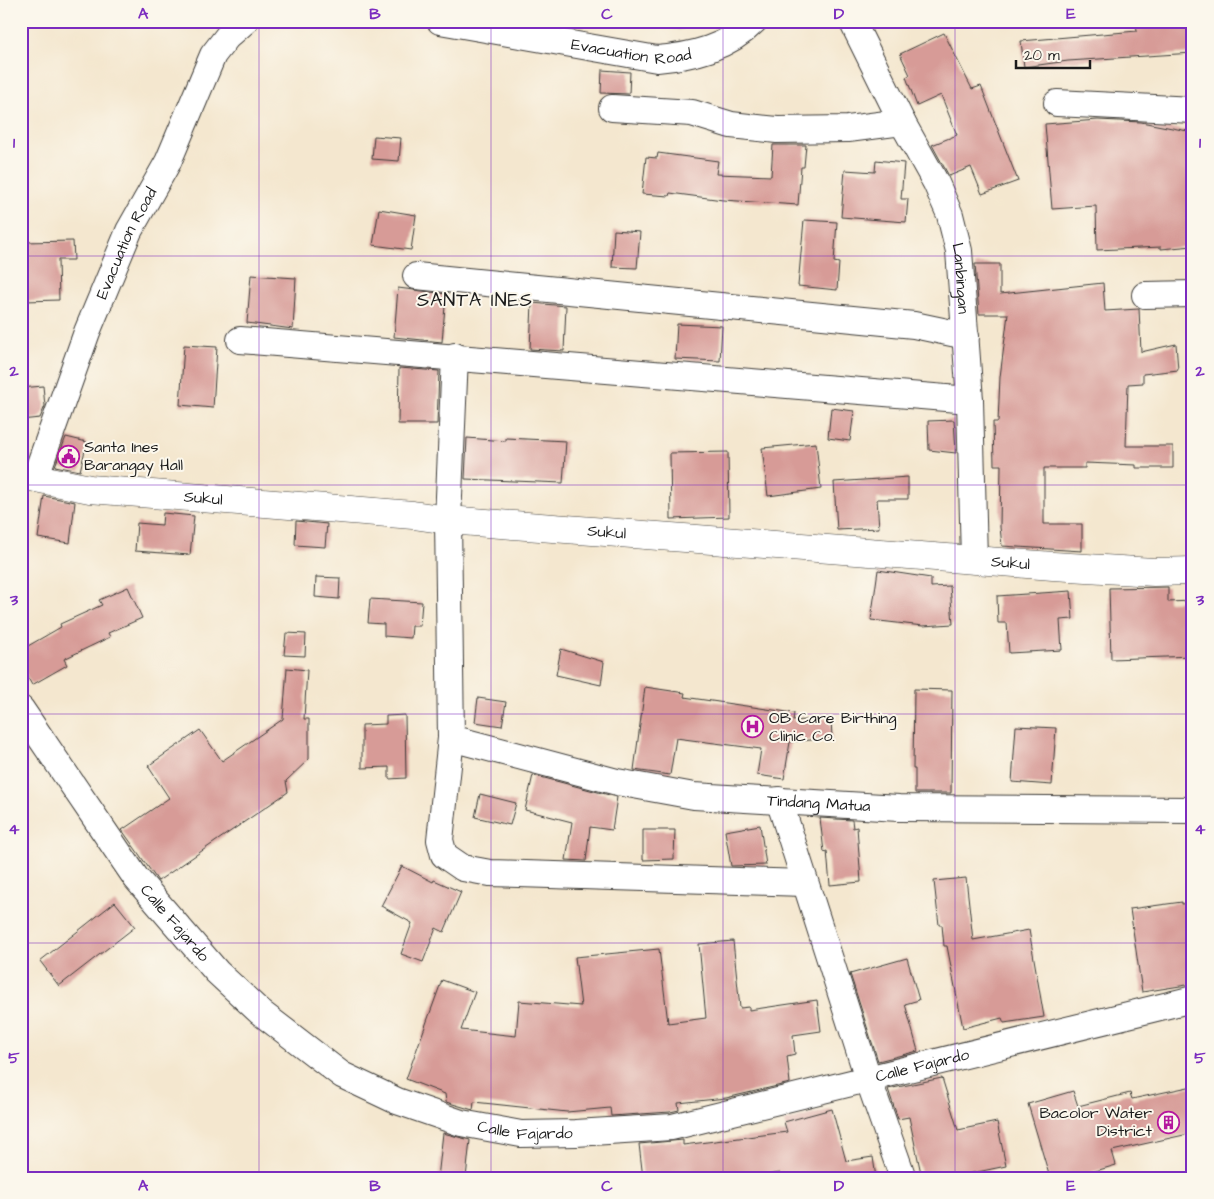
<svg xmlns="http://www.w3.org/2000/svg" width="1214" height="1199" font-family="'Architects Daughter',sans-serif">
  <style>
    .green { fill: #abcb73; stroke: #647448 }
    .building { fill: #d79b97 }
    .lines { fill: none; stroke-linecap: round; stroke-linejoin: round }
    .street-casing { stroke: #3c3a37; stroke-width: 28 }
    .secondary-casing { stroke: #3c3a37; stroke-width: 29 }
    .street { stroke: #fff; stroke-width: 26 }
    .secondary { stroke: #fff; stroke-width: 28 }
    .grid { fill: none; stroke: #7b2cbf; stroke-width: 1; stroke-opacity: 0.55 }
    .labels { text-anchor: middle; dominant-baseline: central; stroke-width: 4; stroke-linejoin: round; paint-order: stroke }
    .street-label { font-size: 16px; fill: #1c1c1c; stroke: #fbf7ec }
    .poi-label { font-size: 16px; fill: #1c1c1c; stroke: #fbf7ec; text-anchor: start }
    .quarter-label { font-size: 19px; letter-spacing: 1px; fill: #1c1c1c; stroke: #fbf7ec }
    .neatline { fill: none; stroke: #7b2cbf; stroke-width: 2 }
    .grid-label { font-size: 16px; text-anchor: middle; font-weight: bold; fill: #7b2cbf }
  </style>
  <rect width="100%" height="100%" fill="#fbf7ec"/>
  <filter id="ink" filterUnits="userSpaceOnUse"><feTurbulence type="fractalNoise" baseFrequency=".02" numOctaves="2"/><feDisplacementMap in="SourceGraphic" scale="10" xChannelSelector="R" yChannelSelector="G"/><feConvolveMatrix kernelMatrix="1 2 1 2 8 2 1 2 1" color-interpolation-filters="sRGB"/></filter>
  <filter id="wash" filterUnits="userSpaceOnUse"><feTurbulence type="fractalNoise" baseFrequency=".0096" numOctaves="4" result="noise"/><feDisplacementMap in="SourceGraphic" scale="20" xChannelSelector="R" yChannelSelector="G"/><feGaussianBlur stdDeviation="1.12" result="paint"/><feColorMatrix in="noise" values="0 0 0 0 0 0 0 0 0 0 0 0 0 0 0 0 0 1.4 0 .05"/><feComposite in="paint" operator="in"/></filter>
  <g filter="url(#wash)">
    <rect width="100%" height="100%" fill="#f4e7cf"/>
    <path class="green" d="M627,21H704L680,29Z"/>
    <g id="blocks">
      <g class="building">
        <path d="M1136,21H1193V53L1068,61L1024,67L1021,41L1137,31Z"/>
        <path d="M944,33L972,89L981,86L1018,181L982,194L971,167L949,176L932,145L957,135L941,95L917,106L906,77L910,75L900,54Z"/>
        <path d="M602,70L630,72L629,94L601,93Z"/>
        <path d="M1098,120L1141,122L1193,132V246L1161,249V247L1097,250L1096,206L1052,209L1045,124Z"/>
        <path d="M374,136L401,138L399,161L372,159Z"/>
        <path d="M773,145H806L804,167H801L798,205L723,200L670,193L669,196L642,194L646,157L657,158L658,153L718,161L716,174L771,176Z"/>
        <path d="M876,160L904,163L901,199H908L906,222L841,217L845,170L875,172Z"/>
        <path d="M379,209L416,215L411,250L373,245Z"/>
        <path d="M804,220L837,222L834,262L839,263L837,290L798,286Z"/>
        <path d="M614,230L640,232L637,268L612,267Z"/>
        <path d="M73,241L74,260H58L59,300L25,301L24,242Z"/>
        <path d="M975,264H1000V294L1103,283L1105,311L1139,309L1141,352L1176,344L1178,370L1143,374V383L1128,384L1126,446H1173V468H1136V465L1085,463V468H1044V524H1082V551L1002,546L1000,527L1001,465H994L993,422H998L1000,377L1008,314H979Z"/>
        <path d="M251,275L296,278L293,329L247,323Z"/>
        <path d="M398,288L446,294L442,342L394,337Z"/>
        <path d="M532,303L566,306L564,351L530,349Z"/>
        <path d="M677,324L722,326L720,361L675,359Z"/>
        <path d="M184,345L217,347L213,408L180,405Z"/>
        <path d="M399,368L439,371L437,424H398Z"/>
        <path d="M43,386L45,406L40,418L21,420V388Z"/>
        <path d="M831,408L854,411L850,441L828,438Z"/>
        <path d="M954,420L956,453L929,450L928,421Z"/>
        <path d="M66,437L87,442L80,471L55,466Z"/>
        <path d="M467,438L506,441V438L566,441L563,483L465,479Z"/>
        <path d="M816,443L821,489L768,496L762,448Z"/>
        <path d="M728,452L729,517L671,519L670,453Z"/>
        <path d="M908,477V499H877L879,528L837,530L834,482Z"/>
        <path d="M44,496L75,502L70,543L38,538Z"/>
        <path d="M163,513L194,516L190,555L135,551L137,523L162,525Z"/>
        <path d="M296,521L327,524L325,547L295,545Z"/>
        <path d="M878,570L931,578V587L950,586L953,624L923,626L871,620Z"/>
        <path d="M316,577L340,578L339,599L315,597Z"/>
        <path d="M128,587L142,618L108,633L110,637L64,659L67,665L32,685L21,666V650L61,627L60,624L102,605L99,600Z"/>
        <path d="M1168,587V602L1193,601V656L1111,659L1109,588Z"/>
        <path d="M1071,591L1073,619L1060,620L1062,650L1009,653L1007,623H998L997,596Z"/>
        <path d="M370,599L422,602L420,626H412L411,638L384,636V624L368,623Z"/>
        <path d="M286,633L306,634L305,656L284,655Z"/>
        <path d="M561,649L604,662L601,685L556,675Z"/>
        <path d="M287,668L307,670L304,719H309V759L286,781L288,792L158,881L122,830L169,798L148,766L200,730L222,761L283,719Z"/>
        <path d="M645,687L685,693L684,697L794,713L793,721L831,718L832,738L790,742L784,779L757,775L761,749L676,738L670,775L634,770Z"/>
        <path d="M914,689L952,690L951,793H915V769H913Z"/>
        <path d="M478,698L506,702L502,726L475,722Z"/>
        <path d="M405,715L406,778L389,779V767L362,768V725L386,724V716Z"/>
        <path d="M1016,726L1056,728L1052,785L1012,782Z"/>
        <path d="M533,775L617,797L612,830L590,827L586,861L566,860L572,822L525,810Z"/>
        <path d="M480,794L516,803L510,825L475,817Z"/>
        <path d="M820,818L852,820L853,828L857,827L861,882L830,885L827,851L824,852Z"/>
        <path d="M760,825L766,865L731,866L725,831Z"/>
        <path d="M643,830H675L674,859L643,860Z"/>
        <path d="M402,866L433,882L434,880L461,892L444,932L436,928L423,962L401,954L412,923L381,906Z"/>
        <path d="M966,878L973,940L1029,930L1044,1017L1004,1023L1002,1018L963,1028L947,946H944L942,925H939L934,881Z"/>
        <path d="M115,902L135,927L59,986L40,961Z"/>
        <path d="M1182,902V904L1193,903V984L1142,992L1130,909Z"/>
        <path d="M733,941L740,1008L749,1007V1010L817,1000L821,1031L793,1035L795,1054L787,1056L790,1083L726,1098L678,1103L679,1110L670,1112L611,1116L610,1108L567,1112L474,1102L473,1110L446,1102L445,1094L406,1079L442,980L475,992L461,1030L516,1036L519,1001L581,1006L575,957L659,949L668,1023L706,1018L699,944Z"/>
        <path d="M907,958L919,1000L905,1004L918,1051L878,1061L850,974Z"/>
        <path d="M942,1078L958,1130L997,1122L1006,1166L968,1174V1178H922L909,1117L898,1119L888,1089Z"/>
        <path d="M1193,1086V1133L1112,1151L1116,1165L1072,1178H1050L1028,1104L1073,1091L1078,1106L1130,1093L1132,1099Z"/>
        <path d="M832,1109L846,1161L873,1157L876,1178H781L780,1173L748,1178H643L639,1144L683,1140V1145L787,1132L784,1122Z"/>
        <path d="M443,1133L470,1140L466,1178H438Z"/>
      </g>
    </g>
  </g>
  <g filter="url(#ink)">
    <use href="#blocks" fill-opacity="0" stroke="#3c3a37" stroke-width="1"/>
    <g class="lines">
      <defs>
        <g id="street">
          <path id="s1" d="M440,21L657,59C692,56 728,48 754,21"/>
          <path id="s2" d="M852,21L902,122L936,183L950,215L959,251L970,400L974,560"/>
          <path d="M1057,103L1193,110"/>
          <path d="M612,108L692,113L731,125L777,130L848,129L902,122"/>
          <path d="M416,276L914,325L966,336"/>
          <path d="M1145,295L1193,294"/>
          <path d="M240,340L970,400"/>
          <path d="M455,356L448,520L451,738L440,840L444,855L463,868L490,873L805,883"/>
          <path id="s3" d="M35,478L87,332L129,231L168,162L213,55L227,37L245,21"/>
          <path id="s4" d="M21,709L136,878L217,972L260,1012L342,1075L397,1101L461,1123L521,1134L576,1133L672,1127L1193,999"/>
          <path id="s5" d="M451,738L617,782L694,796L899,808L1193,810"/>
          <path d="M779,800L868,1078L903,1178"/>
        </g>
        <g id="secondary">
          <path id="s6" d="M21,475L90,489L413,515L448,520L1053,566L1154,572L1193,571"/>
        </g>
      </defs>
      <use href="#street" class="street-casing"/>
      <use href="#secondary" class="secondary-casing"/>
      <use href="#street" class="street"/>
      <use href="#secondary" class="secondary"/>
    </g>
  </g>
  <path class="grid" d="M259,21V1178M491,21V1178M723,21V1178M955,21V1178M21,256H1193M21,485H1193M21,714H1193M21,943H1193"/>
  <defs>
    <symbol id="civic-ring" viewBox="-11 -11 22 22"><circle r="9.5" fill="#fbf7ec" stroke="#b5179e" stroke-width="1.5"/><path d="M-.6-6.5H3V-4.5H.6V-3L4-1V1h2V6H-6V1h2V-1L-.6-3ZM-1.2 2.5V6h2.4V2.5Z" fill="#b5179e"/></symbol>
    <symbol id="hospital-ring" viewBox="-11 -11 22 22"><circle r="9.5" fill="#fbf7ec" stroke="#b5179e" stroke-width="1.5"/><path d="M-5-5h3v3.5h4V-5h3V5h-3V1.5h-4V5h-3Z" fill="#b5179e"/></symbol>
    <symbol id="building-ring" viewBox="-11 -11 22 22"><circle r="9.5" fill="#fbf7ec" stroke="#b5179e" stroke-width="1.5"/><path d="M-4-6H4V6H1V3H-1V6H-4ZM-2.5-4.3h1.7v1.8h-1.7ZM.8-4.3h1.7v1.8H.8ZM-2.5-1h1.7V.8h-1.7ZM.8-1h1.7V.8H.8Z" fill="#b5179e"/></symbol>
  </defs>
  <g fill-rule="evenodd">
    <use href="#civic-ring" x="56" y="444" width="25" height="25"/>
    <use href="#hospital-ring" x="740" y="714" width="25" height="25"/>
    <use href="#building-ring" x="1156" y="1110" width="25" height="25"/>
  </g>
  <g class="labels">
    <g class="street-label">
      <text stroke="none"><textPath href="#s1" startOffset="194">Evacuation Road</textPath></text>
      <text stroke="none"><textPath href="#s3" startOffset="252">Evacuation Road</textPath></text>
      <text stroke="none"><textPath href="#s2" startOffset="282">Lanbingan</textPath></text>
      <text stroke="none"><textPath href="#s6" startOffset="184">Sukul</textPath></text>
      <text stroke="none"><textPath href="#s6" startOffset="589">Sukul</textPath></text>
      <text stroke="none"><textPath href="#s6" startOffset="994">Sukul</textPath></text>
      <text stroke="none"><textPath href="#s5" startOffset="375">Tindang Matua</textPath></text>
      <text stroke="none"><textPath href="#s4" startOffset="264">Calle Fajardo</textPath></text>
      <text stroke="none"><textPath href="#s4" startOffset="1089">Calle Fajardo</textPath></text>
      <text stroke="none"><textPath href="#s4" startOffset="684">Calle Fajardo</textPath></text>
    </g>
    <g class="poi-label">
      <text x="84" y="447">Santa Ines<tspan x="84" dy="18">Barangay Hall</tspan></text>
      <text x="769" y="718">OB Care Birthing<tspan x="769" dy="18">Clinic Co.</tspan></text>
      <text x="1152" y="1113" text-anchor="end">Bacolor Water<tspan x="1152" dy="18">District</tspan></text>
    </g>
    <g class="quarter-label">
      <text x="475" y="300">SANTA INES</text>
    </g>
  </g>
  <rect width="1214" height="1199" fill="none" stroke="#fbf7ec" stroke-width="55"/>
  <path d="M1016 60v8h74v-8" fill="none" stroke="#1c1c1c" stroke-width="2.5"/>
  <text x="1024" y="60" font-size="15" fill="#1c1c1c" stroke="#fbf7ec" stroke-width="4" paint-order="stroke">20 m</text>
  <rect x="28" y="28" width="1158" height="1144" class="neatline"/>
  <g class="grid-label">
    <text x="143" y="19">A</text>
    <text x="375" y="19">B</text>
    <text x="607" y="19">C</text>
    <text x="839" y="19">D</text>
    <text x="1071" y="19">E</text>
    <text x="14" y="148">1</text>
    <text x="1200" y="148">1</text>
    <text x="14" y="376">2</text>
    <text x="1200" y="376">2</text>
    <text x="14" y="605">3</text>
    <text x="1200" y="605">3</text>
    <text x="14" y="834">4</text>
    <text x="1200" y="834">4</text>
    <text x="14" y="1063">5</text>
    <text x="1200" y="1063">5</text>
    <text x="143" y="1191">A</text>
    <text x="375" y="1191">B</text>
    <text x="607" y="1191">C</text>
    <text x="839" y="1191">D</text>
    <text x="1071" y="1191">E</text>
  </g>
</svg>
